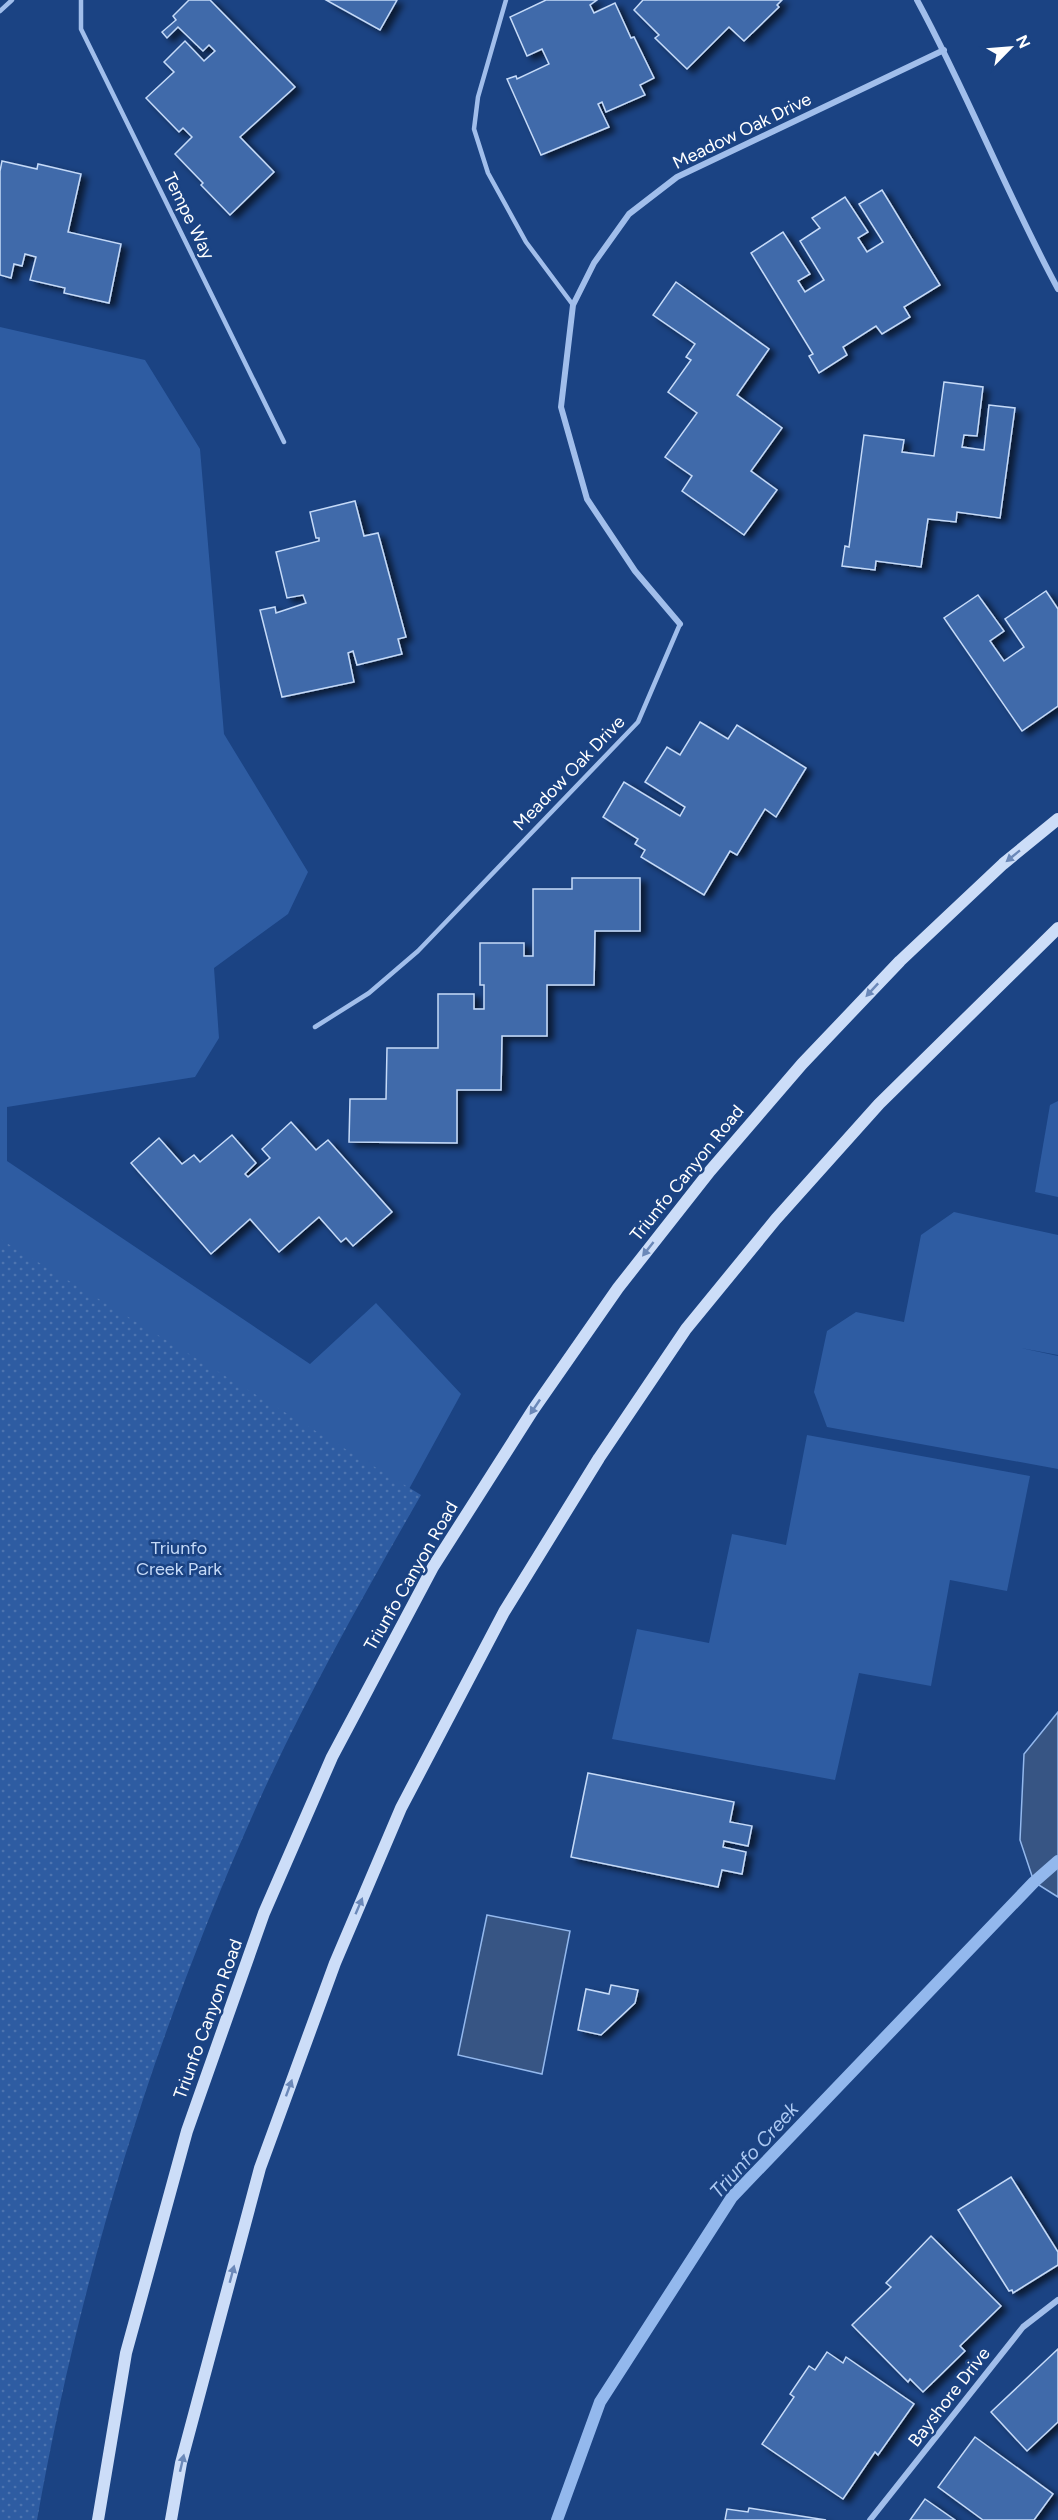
<svg xmlns="http://www.w3.org/2000/svg" width="1058" height="2520" font-family="Figtree,sans-serif">
  <style>
    .grass { fill: #2e5ca2 }
    .park { fill: url(#park-dots) }
    .water { fill: #375584; stroke: #93b8ed; stroke-width: 1.5 }
    .lines { fill: none; stroke-linecap: round; stroke-linejoin: round }
    .stream { stroke: #93b8ed; stroke-width: 12 }
    .building { fill: #3f6aaa; stroke: #c5daf8; stroke-width: 1.5; filter: url(#shadow) }
    .lane { stroke: #a1beeb; stroke-width: 4.5 }
    .street { stroke: #a1beeb; stroke-width: 6 }
    .secondary { stroke: #ccddf8; stroke-width: 12 }
    .oneway { fill: #6b88b8 }
    .labels { text-anchor: middle; dominant-baseline: central; stroke-width: 5; stroke-linejoin: round; paint-order: stroke }
    .street-label { font-size: 18px; fill: #fff; stroke: #1b4383 }
    .park-label { font-size: 18px; fill: #c5daf8; stroke: #1b4383 }
    .water-label { font-size: 20px; font-style: italic; fill: #acc9f2; stroke: #1b4383 }
  </style>
  <defs>
    <pattern id="park-dots" width="8" height="8" patternUnits="userSpaceOnUse" patternTransform="scale(1.5)"><rect width="8" height="8" fill="#2e5ca2"/><path d="M2 2h.1M6 6h.1" fill="none" stroke="#4d74b0" stroke-width="1.8" stroke-linecap="round"/></pattern>
    <filter id="shadow"><feDropShadow dx="6" dy="4" stdDeviation="3" flood-color="#0009"/></filter>
  </defs>
  <rect width="100%" height="100%" fill="#1b4383"/>
  <g class="grass">
    <path d="M0,327L145,360L200,449L224,734L308,872L288,914L214,968L219,1038L195,1077L7,1107V1161L310,1364L376,1303L461,1394L316,1659L146,2004L0,2520Z"/>
    <path d="M1058,1101V1197L1035,1192L1050,1105Z"/>
    <path d="M954,1212L1058,1235V1355L1021,1348L1058,1356V1469L827,1427L814,1392L827,1331L856,1312L904,1322L921,1235Z"/>
    <path d="M807,1435L1030,1476L1007,1591L950,1580L931,1686L859,1673L835,1780L612,1739L637,1629L709,1643L732,1534L786,1545Z"/>
  </g>
  <path class="park" d="M0,1239L421,1495C363,1596 306,1697 258,1803C155,2033 81,2272 37,2520H0Z"/>
  <g class="water">
    <path d="M1058,1712V1897L1034,1882L1020,1840L1024,1754Z"/>
    <path d="M487,1915L570,1931L542,2074L458,2055Z"/>
  </g>
  <g class="lines">
    <path class="stream" d="M557,2520L600,2402L732,2197L1034,1882L1058,1861"/>
  </g>
  <g class="building">
    <path d="M189,0H210L295,87L240,137L274,172L230,215L201,185L203,183L175,154L192,137L183,128L179,132L146,98L174,72L164,62L185,41L204,61L215,51L209,45L203,51L178,27L167,38L162,32L176,20L173,16Z"/>
    <path d="M326,0H397L380,30Z"/>
    <path d="M546,0H597L590,5L594,13L615,3L631,38L634,37L654,78L640,85L645,95L606,112L602,102L598,104L609,127L541,155L507,79L516,76L517,79L549,64L542,49L527,56L510,17Z"/>
    <path d="M643,0H782L777,5L779,7L744,41L729,27L687,69L655,38L659,35L634,10Z"/>
    <path d="M2,161L37,169L38,164L81,174L68,232L121,244L109,303L64,293L65,288L30,280L36,257L25,254L22,266L14,264L11,278L0,275V171Z"/>
    <path d="M882,190L940,285L904,307L910,317L882,334L876,326L843,347L847,355L819,373L809,356L813,354L751,253L783,232L810,274L798,281L805,292L824,280L800,241L820,228L812,218L845,197L868,232L858,238L867,252L883,242L859,204Z"/>
    <path d="M676,282L769,349L737,395L782,428L751,471L777,490L744,535L682,491L692,476L665,457L697,413L668,392L691,360L686,357L695,344L653,315Z"/>
    <path d="M944,382L983,387L977,436L964,435L962,447L984,450L989,405L1015,408L1000,518L957,512L956,522L928,519L921,567L876,561L875,570L842,566L845,546L849,547L864,435L904,440L902,452L934,456Z"/>
    <path d="M355,501L364,536L378,533L406,637L398,639L402,654L357,665L353,651L348,653L354,682L282,697L260,610L275,607L276,613L306,603L303,595L287,598L276,552L319,541V538H316L310,512Z"/>
    <path d="M1046,591L1058,609V706L1022,731L944,618L978,595L1004,631L990,641L1004,661L1024,647L1005,619Z"/>
    <path d="M700,722L728,739L737,725L806,768L776,817L765,809L737,855L730,851L704,895L641,857L645,850L635,844L638,839L603,817L624,782L680,816L685,807L645,782L667,747L680,755Z"/>
    <path d="M572,878H640V931H595L594,985H547V1036H502L501,1090H457V1143L349,1142L350,1099H386L387,1048H438V994H474V1009H484V985H480V943H524V956H533V889H572Z"/>
    <path d="M291,1122L316,1150L328,1140L392,1212L353,1246L346,1238L341,1242L319,1217L279,1252L250,1219L211,1254L131,1163L159,1138L182,1164L194,1155L200,1162L232,1135L256,1163L245,1174L248,1177L270,1158L262,1149Z"/>
    <path d="M588,1773L734,1802L730,1822L752,1826L748,1846L724,1841L723,1847L746,1852L742,1874L722,1870L718,1887L571,1857Z"/>
    <path d="M611,1985L638,1990L635,2003L601,2035L578,2030L586,1989L609,1994Z"/>
    <path d="M1011,2177L1058,2252V2265L1013,2293L1012,2290L1009,2291L958,2210Z"/>
    <path d="M931,2236L1001,2306L960,2346L965,2351L923,2392L910,2379L908,2382L852,2325L891,2287L886,2283Z"/>
    <path d="M1058,2349V2422L1027,2451L991,2412Z"/>
    <path d="M827,2352L843,2363L846,2357L914,2404L878,2455L875,2452L843,2499L762,2444L794,2397L790,2394L809,2366L815,2370Z"/>
    <path d="M975,2437L1053,2494L1034,2520H983L938,2487Z"/>
    <path d="M925,2499L955,2520H910Z"/>
    <path d="M749,2508L826,2520H725L727,2509L748,2512Z"/>
  </g>
  <g class="lines">
    <g class="lane">
      <path d="M81,0V29L284,442"/>
      <path d="M506,0L478,97L474,129L488,173L526,242L573,305"/>
      <path d="M0,11L12,0"/>
      <path d="M315,1027L369,993L418,951L638,722L680,624"/>
    </g>
    <g class="street">
      <path d="M917,0C968,94 1007,195 1058,289"/>
      <path d="M680,624L635,571L587,499L561,407L573,305L594,263L629,214L677,177L944,50"/>
      <path d="M870,2520L1023,2327L1058,2300"/>
    </g>
    <g class="secondary">
      <path d="M98,2520L126,2353L187,2131L264,1913L332,1757L433,1567L533,1410L618,1288L710,1171L802,1064L900,961L1003,864L1058,819"/>
      <path d="M171,2520L181,2463L260,2168L335,1963L401,1808L504,1612L599,1458L686,1329L776,1219L879,1104L1058,928"/>
    </g>
  </g>
  <defs><path id="oneway-solid" d="M-6-.8H1V-3.2L6.5 0L1 3.2V.8H-6Z" transform="scale(1.5)"/></defs>
  <g class="oneway">
    <use href="#oneway-solid" transform="translate(1013 856) rotate(141)"/>
    <use href="#oneway-solid" transform="translate(872 990) rotate(133)"/>
    <use href="#oneway-solid" transform="translate(648 1249) rotate(128)"/>
    <use href="#oneway-solid" transform="translate(535 1407) rotate(124)"/>
    <use href="#oneway-solid" transform="translate(359 1906) rotate(-67)"/>
    <use href="#oneway-solid" transform="translate(289 2088) rotate(-70)"/>
    <use href="#oneway-solid" transform="translate(232 2274) rotate(-75)"/>
    <use href="#oneway-solid" transform="translate(182 2463) rotate(-77)"/>
  </g>
  <g class="labels">
    <g class="street-label">
      <text transform="translate(742 131) rotate(-26)">Meadow Oak Drive</text>
      <text transform="translate(189 216) rotate(64)">Tempe Way</text>
      <text transform="translate(569 773) rotate(-46)">Meadow Oak Drive</text>
      <text transform="translate(687 1173) rotate(-51)">Triunfo Canyon Road</text>
      <text transform="translate(411 1576) rotate(-60)">Triunfo Canyon Road</text>
      <text transform="translate(208 2019) rotate(-70)">Triunfo Canyon Road</text>
      <text transform="translate(949 2397) rotate(-52)">Bayshore Drive</text>
    </g>
    <g class="park-label">
      <text x="179" y="1548">Triunfo<tspan x="179" dy="21">Creek Park</tspan></text>
    </g>
    <g class="water-label">
      <text transform="translate(754 2150) rotate(-48)">Triunfo Creek</text>
    </g>
  </g>
  <g transform="translate(1010 48) rotate(65)" stroke="#1b4383" stroke-width="4.5" paint-order="stroke">
  <path d="M0-4.5L10 22L0 15L-10 22Z" fill="#ffffff"/>
  <text y="-9" font-size="16" font-weight="bold" text-anchor="middle" fill="#ffffff">N</text>
  </g>
</svg>
